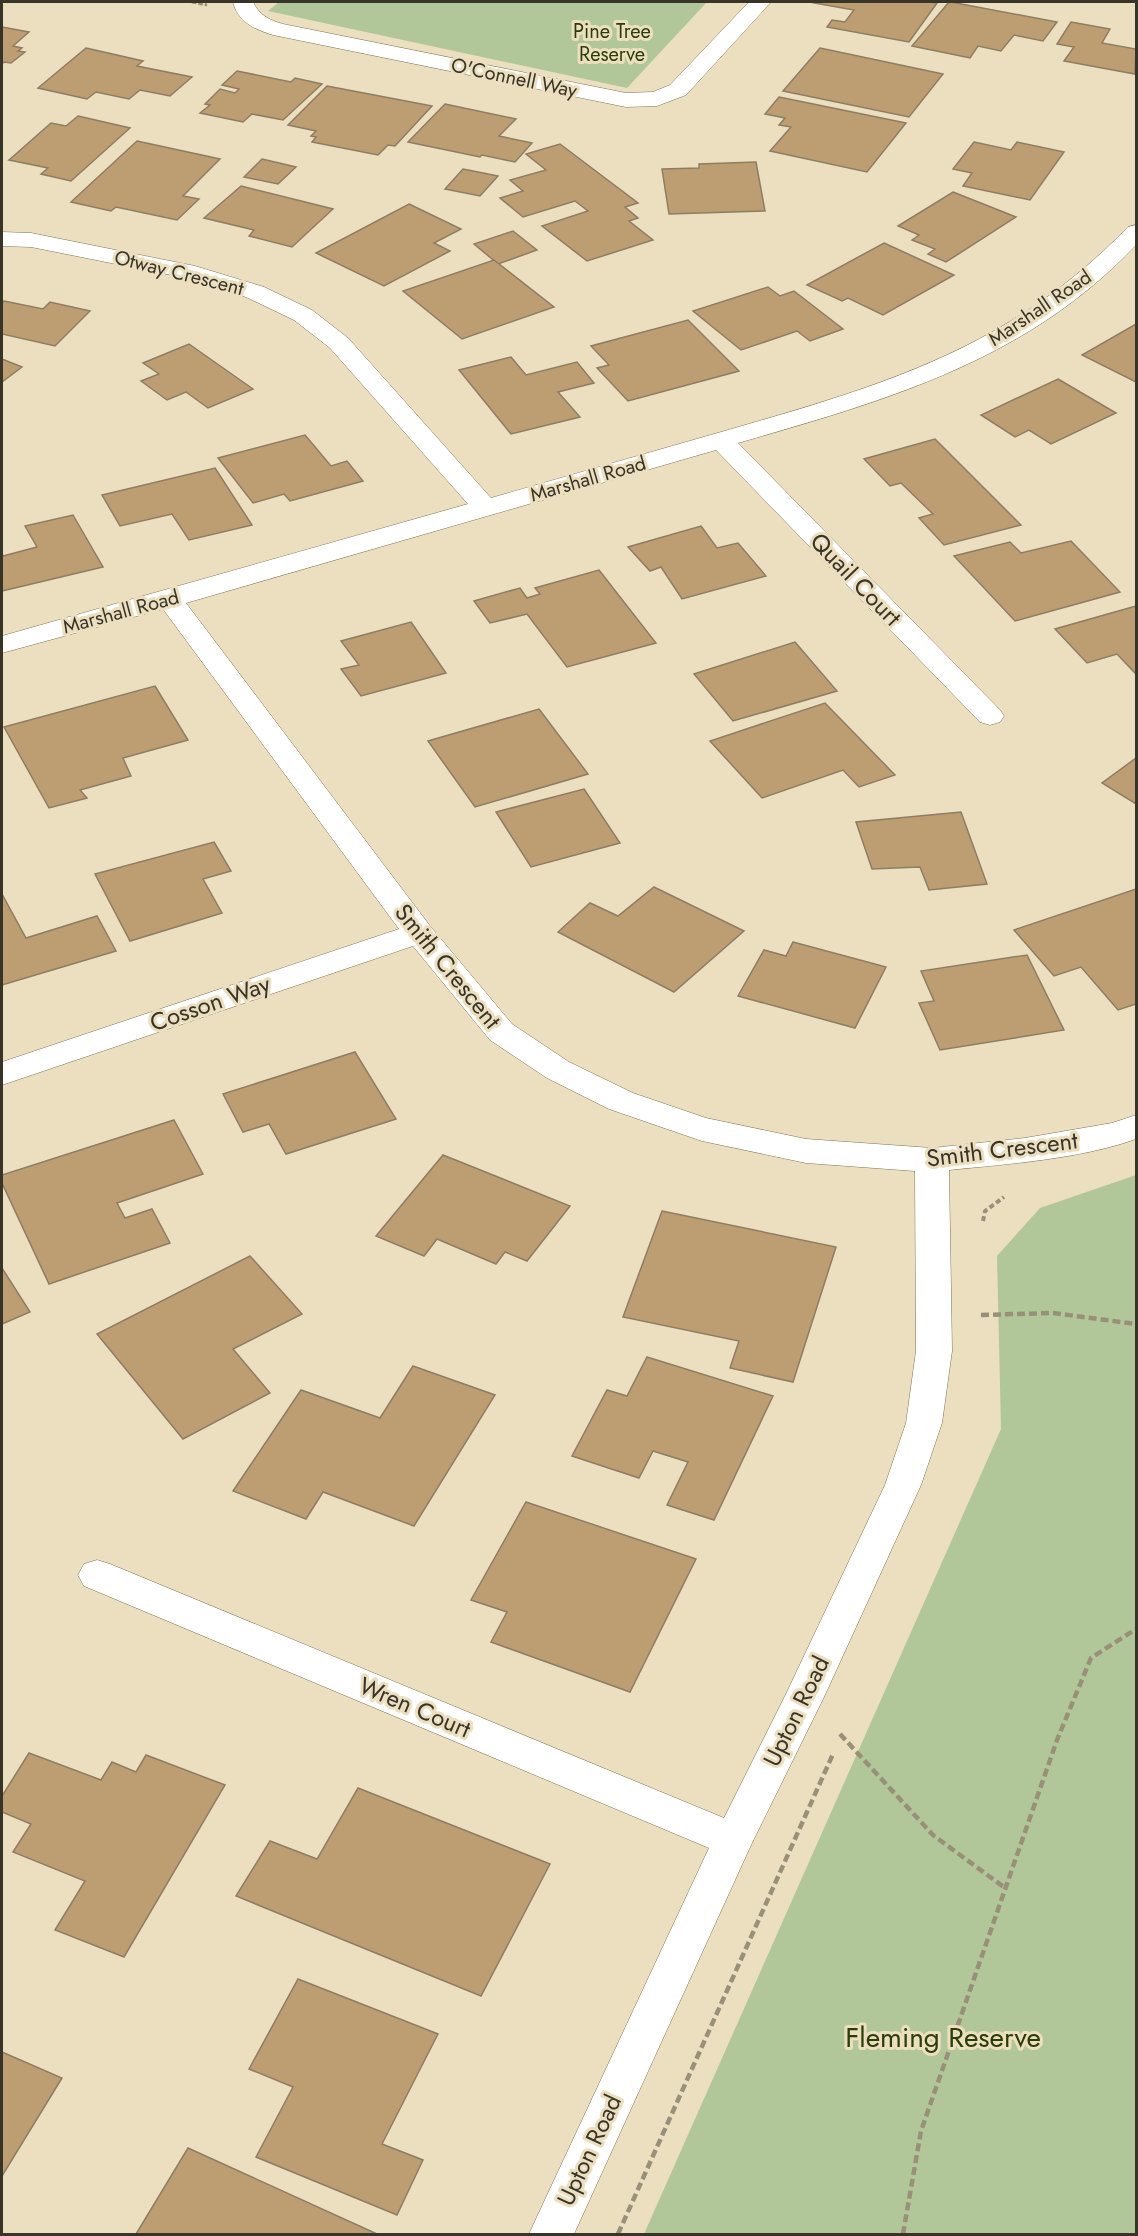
<svg xmlns="http://www.w3.org/2000/svg" width="1138" height="2236" font-family="Jost,sans-serif">
  <style>
    .green { fill: #b2c799 }
    .building { fill: #bc9e72; stroke: #8e7d63; stroke-width: 1.5 }
    .lines { fill: none; stroke-linecap: round; stroke-linejoin: round }
    .street-casing { stroke: #7f7357; stroke-width: 1 }
    .path-far2 { stroke: #99907a; stroke-width: 3; stroke-dasharray: 4.5 2; stroke-linecap: butt }
    .path-far1 { stroke: #99907a; stroke-width: 4; stroke-dasharray: 5 3; stroke-linecap: butt }
    .path { stroke: #99907a; stroke-width: 4.5; stroke-dasharray: 8 4; stroke-linecap: butt }
    .street { fill: #fff; fill-rule: evenodd }
    .labels { text-anchor: middle; dominant-baseline: central; stroke-width: 6; stroke-linejoin: round; paint-order: stroke }
    .far-park-label { font-size: 20px; fill: #2b3e08; stroke: #ecdfc0 }
    .far-street-label { font-size: 20px; fill: #393428; stroke: #ecdfc0 }
    .street-label { font-size: 24px; fill: #393428; stroke: #ecdfc0 }
    .near-park-label { font-size: 28px; fill: #2b3e08; stroke: #ecdfc0 }
  </style>
  <rect width="100%" height="100%" fill="#ecdfc0"/>
  <g class="green">
    <path d="M279,2H707L627,88L268,11Z"/>
    <path d="M1136,1175V2234H644L1001,1429L997,1256L1040,1208Z"/>
  </g>
  <g class="building">
    <path d="M816,2H929L937,3L909,42L827,27L832,20L845,22L854,10L814,3Z"/>
    <path d="M949,2H951L1057,22L1043,41L1014,35L1001,51L978,46L970,58L912,46Z"/>
    <path d="M1071,22L1110,29L1102,43L1136,49L1135,74L1064,61L1074,47L1057,44Z"/>
    <path d="M2,27L29,32L13,46L22,48L18,51L25,52L11,63L4,62L2,64Z"/>
    <path d="M86,48L143,61L137,66L192,77L170,96L140,90L129,99L96,92L87,99L38,88Z"/>
    <path d="M820,48L943,74L909,117L783,91Z"/>
    <path d="M237,71L291,82L295,78L322,84L283,120L252,114L243,122L200,113L210,105L205,104L220,89L235,93L239,89L222,85Z"/>
    <path d="M327,86L432,106L395,146L388,145L378,155L312,142L316,137L311,136L316,131L288,125Z"/>
    <path d="M779,97L906,123L867,172L770,151L791,127L779,125L785,118L765,114Z"/>
    <path d="M445,104L516,119L499,136L532,143L515,162L482,155L480,157L408,142Z"/>
    <path d="M78,116L130,128L71,181L41,174L48,168L9,160L51,123L66,126Z"/>
    <path d="M137,141L220,159L183,196L199,199L177,220L116,207L111,211L71,202Z"/>
    <path d="M974,142L1011,150L1017,142L1064,152L1030,200L963,186L972,173L953,169Z"/>
    <path d="M560,144L638,203L625,207L638,218L629,221L653,240L587,261L542,226L588,211L575,201L523,217L500,198L523,191L510,180L546,170L526,154Z"/>
    <path d="M262,159L296,167L278,184L244,177Z"/>
    <path d="M756,162L765,211L669,214L662,169L699,168V164Z"/>
    <path d="M463,169L498,176L480,196L445,189Z"/>
    <path d="M241,186L333,209L292,247L249,236L254,230L204,218Z"/>
    <path d="M953,192L1016,217L946,262L928,254L935,249L912,240L919,235L898,226Z"/>
    <path d="M409,204L461,229L434,243L450,251L384,286L316,253Z"/>
    <path d="M513,231L537,250L498,264L474,244Z"/>
    <path d="M884,243L954,275L883,315L848,298L842,301L807,285Z"/>
    <path d="M494,260L554,307L462,339L403,291Z"/>
    <path d="M768,287L780,296L794,291L843,329L810,341L797,331L741,350L693,311Z"/>
    <path d="M4,301L43,309L50,302L90,311L55,346L2,334V303Z"/>
    <path d="M688,320L739,371L628,401L597,368L609,365L591,346Z"/>
    <path d="M1136,324V382L1082,355Z"/>
    <path d="M189,344L253,389L208,408L186,392L167,400L141,381L159,374L143,363Z"/>
    <path d="M511,357L526,375L577,362L594,383L558,392L580,417L511,434L459,370Z"/>
    <path d="M2,359L22,367L2,382Z"/>
    <path d="M1058,379L1116,413L1051,444L1029,430L1015,437L981,415Z"/>
    <path d="M305,435L331,466L347,461L363,481L290,501L284,494L253,503L218,458Z"/>
    <path d="M935,439L1021,525L944,545L919,518L933,514L901,483L890,486L864,459Z"/>
    <path d="M215,468L252,525L189,540L172,514L120,526L102,495Z"/>
    <path d="M73,515L103,567L2,591V553L3,556L37,547L25,526Z"/>
    <path d="M701,526L717,548L738,543L766,576L682,599L661,567L650,571L628,547Z"/>
    <path d="M1071,541L1120,592L1015,621L954,556L1010,542L1021,553Z"/>
    <path d="M599,570L656,643L567,667L527,614L490,623L474,601L520,588L527,598L540,594L535,588Z"/>
    <path d="M1136,606V674L1117,654L1087,663L1055,629Z"/>
    <path d="M411,622L446,673L361,696L341,669L359,665L341,641Z"/>
    <path d="M795,642L837,691L733,721L694,674Z"/>
    <path d="M155,686L188,740L123,758L131,776L80,790L87,798L49,808L4,727Z"/>
    <path d="M825,703L895,775L859,787L843,770L762,798L710,741Z"/>
    <path d="M539,709L588,774L475,807L428,741Z"/>
    <path d="M1136,758V804L1102,783Z"/>
    <path d="M584,789L620,843L531,867L496,812Z"/>
    <path d="M961,812L987,884L929,890L920,867L872,869L856,822Z"/>
    <path d="M214,842L231,871L203,879L222,913L130,941L95,874Z"/>
    <path d="M654,887L744,931L674,992L558,932L590,903L618,916Z"/>
    <path d="M1136,889V1004L1118,1010L1081,967L1054,976L1014,930Z"/>
    <path d="M2,894L26,938L97,916L116,951L2,985Z"/>
    <path d="M793,942L886,967L855,1028L738,996L764,950L786,956Z"/>
    <path d="M1027,955L1064,1030L940,1050L919,1003L934,1001L921,971Z"/>
    <path d="M355,1052L396,1119L286,1154L269,1124L243,1132L223,1094Z"/>
    <path d="M174,1120L203,1174L117,1203L125,1218L152,1209L170,1243L49,1284L2,1183V1175Z"/>
    <path d="M443,1155L570,1206L527,1261L505,1252L496,1264L437,1239L424,1256L376,1236Z"/>
    <path d="M662,1211L836,1247L793,1382L730,1368L739,1341L623,1317Z"/>
    <path d="M250,1256L302,1314L233,1349L270,1393L183,1439L97,1334Z"/>
    <path d="M2,1268L30,1312L2,1324Z"/>
    <path d="M647,1357L773,1396L714,1520L667,1505L688,1462L653,1451L639,1478L572,1456L607,1390L627,1396Z"/>
    <path d="M413,1366L495,1395L414,1526L323,1492L306,1519L233,1491L301,1390L380,1418Z"/>
    <path d="M526,1502L696,1559L630,1692L491,1642L507,1612L471,1600Z"/>
    <path d="M29,1753L101,1780L112,1762L136,1772L146,1755L225,1785L124,1957L55,1930L85,1881L13,1852L31,1824L2,1812V1796Z"/>
    <path d="M358,1788L550,1864L481,1996L236,1896L270,1841L317,1859Z"/>
    <path d="M298,1979L438,2034L382,2144L423,2160L397,2215L256,2157L293,2087L249,2069Z"/>
    <path d="M2,2052L62,2078L2,2176Z"/>
    <path d="M188,2148L377,2234H136Z"/>
  </g>
  <g class="lines">
    <defs>
      <g id="street">
        <path d="M233,2H253C259,15 269,20 283,24L626,93L653,92L670,85L749,2H771L686,95L657,106L626,107L273,35C254,29 238,22 233,2Z"/>
        <path d="M1136,225V245C1026,361 887,400 738,443L1000,710L1004,716L1000,722L990,725L980,722L716,450L186,603L430,926L512,1024L569,1062L633,1093L706,1118L806,1139L932,1148L1025,1138L1112,1123L1136,1115V1139C1080,1159 1008,1164 949,1170L952,1351L942,1423L921,1485L824,1697L751,1845L574,2234H529L709,1848L84,1586L78,1575L84,1564L97,1560L110,1564L724,1818L786,1694L885,1485L906,1423L916,1351L915,1171L806,1163L702,1141L609,1109L547,1078L490,1040L413,946L2,1085V1062L399,929L163,609L2,653V636L468,504L330,348L294,320L246,297L181,277L31,247L2,246V232L31,233L195,266L264,287L312,310L348,338L491,498C570,475 649,453 728,430C884,385 1011,348 1128,227Z"/>
      </g>
    </defs>
    <use href="#street" class="street-casing"/>
    <path class="path-far2" d="M192,2L207,5"/>
    <path class="path-far1" d="M983,1221L985,1211L1004,1197"/>
    <g class="path">
      <path d="M981,1315L1053,1313L1136,1324"/>
      <path d="M840,1734L933,1835L1005,1888"/>
      <path d="M618,2234L833,1754"/>
      <path d="M903,2234L921,2131L1057,1740L1091,1658L1136,1629"/>
    </g>
    <use href="#street" class="street"/>
  </g>
  <g class="labels">
    <g class="far-park-label">
      <text x="612" y="31">Pine Tree<tspan x="612" dy="23">Reserve</tspan></text>
    </g>
    <g class="far-street-label">
      <text transform="translate(514 78) rotate(12)">O'Connell Way</text>
      <text transform="translate(179 273) rotate(14)">Otway Crescent</text>
      <text transform="translate(1040 308) rotate(-34)">Marshall Road</text>
      <text transform="translate(588 479) rotate(-16)">Marshall Road</text>
      <text transform="translate(121 612) rotate(-15)">Marshall Road</text>
    </g>
    <g class="street-label">
      <text transform="translate(856 579) rotate(46)">Quail Court</text>
      <text transform="translate(448 966) rotate(51)">Smith Crescent</text>
      <text transform="translate(210 1003) rotate(-19)">Cosson Way</text>
      <text transform="translate(1002 1149) rotate(-7)">Smith Crescent</text>
      <text transform="translate(415 1707) rotate(23)">Wren Court</text>
      <text transform="translate(796 1711) rotate(-64)">Upton Road</text>
      <text transform="translate(589 2150) rotate(-65)">Upton Road</text>
    </g>
    <g class="near-park-label">
      <text x="943" y="2037">Fleming Reserve</text>
    </g>
  </g>
  <rect width="1138" height="2236" fill="none" stroke="#393428" stroke-width="6"/>
</svg>
